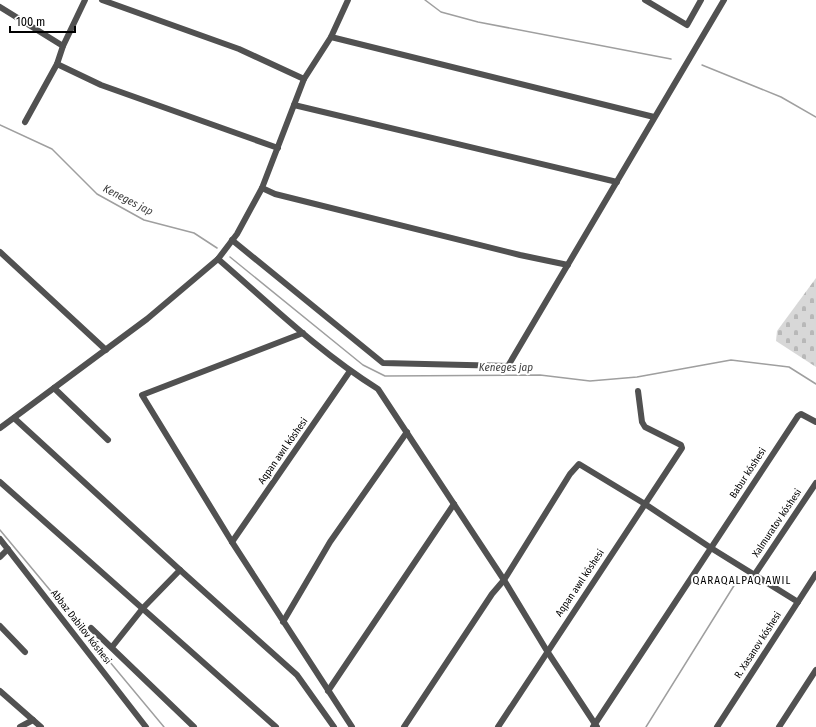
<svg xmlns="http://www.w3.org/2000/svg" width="816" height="727" font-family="'Fira Sans Condensed',sans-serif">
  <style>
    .cemetery { fill: url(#cemetery-stones) }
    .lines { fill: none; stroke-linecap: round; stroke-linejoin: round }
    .stream { stroke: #9f9f9f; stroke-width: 1.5 }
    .minor { stroke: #515151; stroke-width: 6 }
    .labels { text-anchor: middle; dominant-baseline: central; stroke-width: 4; stroke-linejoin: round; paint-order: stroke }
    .street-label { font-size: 10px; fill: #000; stroke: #fff }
    .water-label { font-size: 11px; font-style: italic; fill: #404040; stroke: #fff }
    .neighbourhood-label { font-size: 11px; letter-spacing: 1px; fill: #000; stroke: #fff }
  </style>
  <defs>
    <pattern id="cemetery-stones" width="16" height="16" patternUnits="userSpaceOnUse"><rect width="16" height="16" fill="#d8d8d8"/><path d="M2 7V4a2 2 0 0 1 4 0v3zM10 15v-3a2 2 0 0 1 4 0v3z" fill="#b8b8b8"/></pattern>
  </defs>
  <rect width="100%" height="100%" fill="#fff"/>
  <path class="cemetery" d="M816,278V367L776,341L777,331Z"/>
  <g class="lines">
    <g class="stream">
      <path d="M425,0L441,12L478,22L671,59"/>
      <path d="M702,65L781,97L816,117"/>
      <path d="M0,125L52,149L97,194L144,220L194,233L217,248"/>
      <path d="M230,257L363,365L385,376L540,375L590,381L637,377L731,360L789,367L816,384"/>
      <path d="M0,530L164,727"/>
      <path d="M646,727L735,584"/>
    </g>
    <g class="minor">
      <path d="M102,0L239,49L304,79"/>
      <path d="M645,0L687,25L701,0"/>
      <path d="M0,7L63,46"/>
      <path d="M331,37L654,117"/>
      <path d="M57,64L63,46L85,0"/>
      <path d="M294,105L617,182"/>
      <path d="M25,122L57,64L101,85L278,148"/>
      <path d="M262,188L275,194L520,255L568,265"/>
      <path d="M232,240L383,363L508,366L724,0"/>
      <path d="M0,252L106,350"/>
      <path d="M218,259C270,304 320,353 378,389L504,580L547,651L597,727"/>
      <path d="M303,333L142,395L232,542L352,727"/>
      <path d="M54,388L108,440"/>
      <path d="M14,418L180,570L297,675L334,727"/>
      <path d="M0,428L147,319L218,259L237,234L262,188L304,79L331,37L348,0"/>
      <path d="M0,482L276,727"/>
      <path d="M0,539L146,727"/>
      <path d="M232,542L350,371"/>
      <path d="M0,557L8,549"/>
      <path d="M755,574L816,483"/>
      <path d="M283,622L330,542L407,432"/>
      <path d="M0,626L25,652"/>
      <path d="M91,628L194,727"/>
      <path d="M112,647L143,608L180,570"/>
      <path d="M0,691L41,727"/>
      <path d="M328,691L454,504"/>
      <path d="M20,727L33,720"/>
      <path d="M404,727L492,594L504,580L570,474L579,464L645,504L711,548L798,602"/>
      <path d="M498,727L682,448L681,445L645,427L642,422L638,391"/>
      <path d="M593,727L798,416L801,414L816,422"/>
      <path d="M717,727L816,574"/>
      <path d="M779,727L816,670"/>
    </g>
  </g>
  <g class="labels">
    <g class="street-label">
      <text transform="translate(283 451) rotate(-55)">Aqpan awıl kóshesi</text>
      <text transform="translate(748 473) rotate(-57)">Babur kóshesi</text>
      <text transform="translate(777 523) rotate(-56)">Xalmuratov kóshesi</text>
      <text transform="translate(580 583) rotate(-56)">Aqpan awıl kóshesi</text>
      <text transform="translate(81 627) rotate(52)">Abbaz Dabilov kóshesi</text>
      <text transform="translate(758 645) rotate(-57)">R. Xasanov kóshesi</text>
    </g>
    <g class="water-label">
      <text transform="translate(128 200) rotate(27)">Keneges jap</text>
      <text x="506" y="367">Keneges jap</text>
    </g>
    <g class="neighbourhood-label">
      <text x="742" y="580">QARAQALPAQ AWIL</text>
    </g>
  </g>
  <path d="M10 26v6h65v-6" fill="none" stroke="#000000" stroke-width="2"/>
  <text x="16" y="26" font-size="12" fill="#000000" stroke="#ffffff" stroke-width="3" paint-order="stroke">100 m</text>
</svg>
